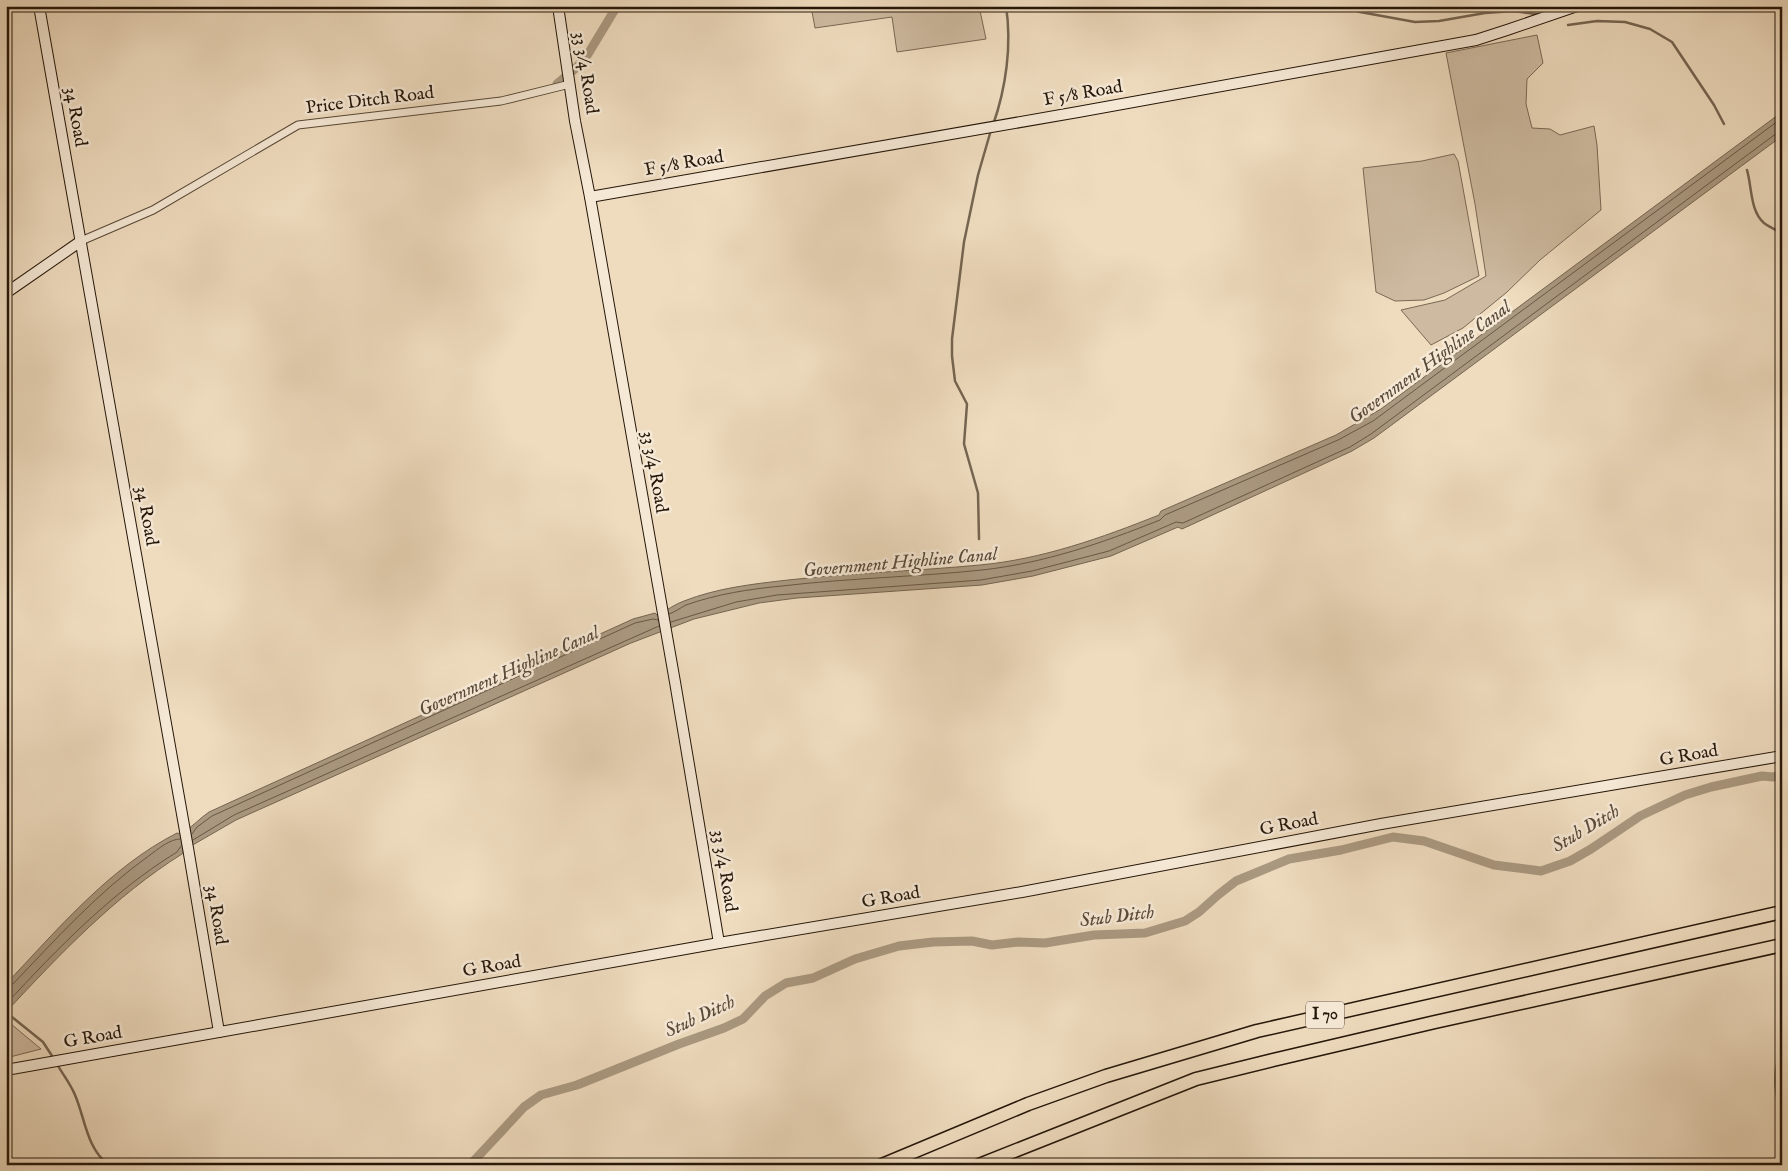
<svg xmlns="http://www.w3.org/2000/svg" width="1788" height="1171" font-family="'IM FELL English',serif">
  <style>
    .green { fill: #cdbaa0; stroke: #796854 }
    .water { fill: #aa9981; stroke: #756551 }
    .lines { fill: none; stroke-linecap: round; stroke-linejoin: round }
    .shore { stroke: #685845; stroke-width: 1 }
    .stream { stroke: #756551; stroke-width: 2.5 }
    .canal { stroke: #aa9981; stroke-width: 9 }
    .street-casing { stroke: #584836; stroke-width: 9 }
    .secondary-casing { stroke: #251609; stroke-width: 12 }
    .highway-casing { stroke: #251609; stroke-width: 15 }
    .street { stroke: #f5e8d5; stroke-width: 7 }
    .secondary { stroke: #f5e8d5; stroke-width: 10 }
    .highway { stroke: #efdcbf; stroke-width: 12 }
    .labels { text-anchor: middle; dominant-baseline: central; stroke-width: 5; stroke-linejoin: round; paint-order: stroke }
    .shield { fill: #f5e8d5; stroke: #635546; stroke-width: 1 }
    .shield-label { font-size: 16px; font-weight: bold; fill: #251609 }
    .street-label { font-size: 18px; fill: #251609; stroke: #f5e8d5 }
    .water-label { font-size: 19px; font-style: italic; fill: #5a4a39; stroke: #f5e8d5 }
  </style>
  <rect width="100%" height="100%" fill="#efdcbf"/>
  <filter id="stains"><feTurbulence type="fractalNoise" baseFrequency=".004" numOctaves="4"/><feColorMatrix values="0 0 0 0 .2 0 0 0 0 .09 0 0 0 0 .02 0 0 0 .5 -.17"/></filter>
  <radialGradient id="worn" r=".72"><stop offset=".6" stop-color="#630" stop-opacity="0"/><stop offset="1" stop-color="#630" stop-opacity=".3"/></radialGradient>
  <g class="green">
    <path d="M811,6H979L986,39L897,52L892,17L815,28Z"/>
    <path d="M1537,35L1543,63L1527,79L1526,104L1532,128L1550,129L1560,135L1594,126L1597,145L1601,210L1540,260L1507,292L1463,328L1431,345L1401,310L1445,300L1486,276L1475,204L1446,53Z"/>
    <path d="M1454,154L1458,161L1479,276L1444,293L1424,300L1395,301L1376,292L1363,168L1422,161Z"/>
    <path d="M11,1024L41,1049L6,1058V1030Z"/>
  </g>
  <path class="water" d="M1782,112V136L1374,438L1352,451L1182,529L1178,527L1111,556L1033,576L982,585L797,598L759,603L694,619L631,643L236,820L184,850L182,854C115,896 60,954 6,1012V984C57,930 110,867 177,833L181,834C191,828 199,819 209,812L633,619L655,613L657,615C666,611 675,604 684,601C717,588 753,584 788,580C852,573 916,571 980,565C1043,559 1101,538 1159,515L1161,511L1336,435L1381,409Z"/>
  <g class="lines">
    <g class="shore">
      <path d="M669,614C675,612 680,608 686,605C717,594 750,589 782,586C849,578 916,577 982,570C1045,563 1102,543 1160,520L1165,515L1338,440L1373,421L1782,118"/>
      <path d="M671,622L736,602L777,595L981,580L1032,571L1109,551L1176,522L1183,523L1350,447L1371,434L1777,133L1782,132"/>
      <path d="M192,834L197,827L212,816L635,623L653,619L658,620"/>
      <path d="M193,840L234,815L659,626"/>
      <path d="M6,987L12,985C56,939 98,892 150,855C158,849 170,839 180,839"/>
      <path d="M6,1004C58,948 112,892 177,852L181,846"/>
    </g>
    <g class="stream">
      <path d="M1341,6L1360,12L1415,22L1439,21L1485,13L1514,11L1536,14"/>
      <path d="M1568,25L1597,21L1625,22L1650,29L1672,42L1714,105L1724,124"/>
      <path d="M993,125C1006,88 1012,45 1006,6"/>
      <path d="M1747,170C1752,187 1750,211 1764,223C1769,227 1776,230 1782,233"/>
      <path d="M979,539L978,493L964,444L967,404L955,381L952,356V339L964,242L978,175L991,130"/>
      <path d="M12,1017L43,1042L54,1059"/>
      <path d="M1782,1046C1771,1072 1776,1097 1782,1124"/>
      <path d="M57,1064C63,1075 70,1083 75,1095C85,1118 87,1150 109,1165"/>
    </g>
    <g class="canal">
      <path d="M557,84L577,67L588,54L617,6"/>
      <path d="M470,1165L524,1107L541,1095L577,1085L679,1044L724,1028L743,1019L765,996L786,983L813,978L855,959L899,946L933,942L972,941L992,945L1018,942L1045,943L1094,935L1145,933L1185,921L1199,912L1218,895L1236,881L1289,859L1341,850L1393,837L1424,841L1494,865L1541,871L1570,861L1591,849L1640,816L1685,795L1711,787L1762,776L1773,777L1782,775"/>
    </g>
    <defs>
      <path id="street" d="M81,241L153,210L298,125L501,101L570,84"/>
      <g id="secondary">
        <path d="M39,6L188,848L219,1032"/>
        <path d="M558,6L575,121L590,197L675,682L719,943"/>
        <path d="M590,197L1078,112L1476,40L1507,30L1577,6"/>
        <path d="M6,293L81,241"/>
        <path d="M6,1070L719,943L1022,892L1381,824L1782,756"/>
      </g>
      <g id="highway">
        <path d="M882,1165L1028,1104L1106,1076L1257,1031L1782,912"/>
        <path d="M979,1165L1196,1079L1273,1060L1435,1022L1782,945"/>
      </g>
    </defs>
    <use href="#street" class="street-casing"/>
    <use href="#secondary" class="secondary-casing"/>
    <use href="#highway" class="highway-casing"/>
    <use href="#street" class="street"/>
    <use href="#secondary" class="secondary"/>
    <use href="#highway" class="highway"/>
  </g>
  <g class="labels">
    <rect class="shield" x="1306" y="1001.5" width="38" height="27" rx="4"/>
    <g class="shield-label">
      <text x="1325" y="1015">I 70</text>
    </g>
    <g class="street-label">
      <text transform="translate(585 73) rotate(81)">33 3/4 Road</text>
      <text transform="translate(1083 94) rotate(-10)">F 5/8 Road</text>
      <text transform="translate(370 101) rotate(-7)">Price Ditch Road</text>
      <text transform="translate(75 117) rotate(80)">34 Road</text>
      <text transform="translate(684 164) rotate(-10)">F 5/8 Road</text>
      <text transform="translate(654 472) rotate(80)">33 3/4 Road</text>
      <text transform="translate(146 516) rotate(80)">34 Road</text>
      <text transform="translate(1689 756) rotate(-10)">G Road</text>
      <text transform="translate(1289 825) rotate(-11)">G Road</text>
      <text transform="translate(724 871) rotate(81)">33 3/4 Road</text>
      <text transform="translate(891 898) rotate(-10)">G Road</text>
      <text transform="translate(216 915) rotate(81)">34 Road</text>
      <text transform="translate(492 967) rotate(-10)">G Road</text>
      <text transform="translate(93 1038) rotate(-10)">G Road</text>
    </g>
    <g class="water-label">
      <text transform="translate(1430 363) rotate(-36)">Government Highline Canal</text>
      <text transform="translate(900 563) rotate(-5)">Government Highline Canal</text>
      <text transform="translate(509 672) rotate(-24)">Government Highline Canal</text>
      <text transform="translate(1586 829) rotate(-31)">Stub Ditch</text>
      <text transform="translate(1117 917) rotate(-7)">Stub Ditch</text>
      <text transform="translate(700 1017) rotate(-25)">Stub Ditch</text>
    </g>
  </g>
  <rect width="1788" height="1171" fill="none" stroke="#efdcbf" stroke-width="25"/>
  <rect x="8" y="8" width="1773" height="1156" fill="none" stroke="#251609" stroke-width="2.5"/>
  <rect x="12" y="12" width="1763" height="1146" fill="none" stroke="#251609"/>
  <rect width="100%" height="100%" filter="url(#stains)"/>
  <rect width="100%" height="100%" fill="url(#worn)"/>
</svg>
